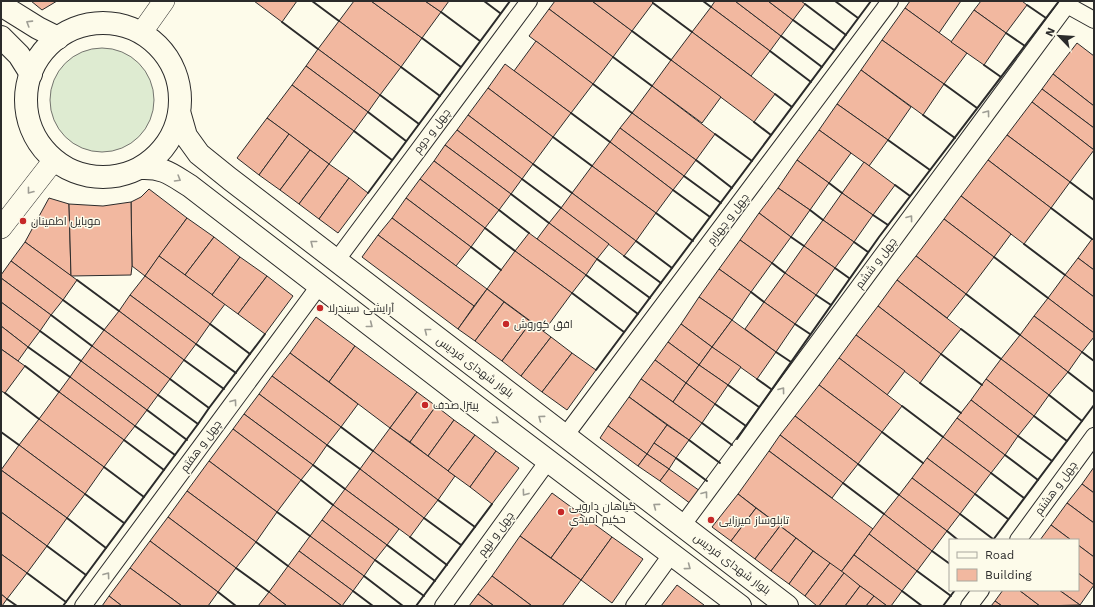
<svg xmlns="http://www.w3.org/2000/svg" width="1095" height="607" font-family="'Work Sans',Cairo,sans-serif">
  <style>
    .green { fill: #deebd1; stroke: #74746e }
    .building { fill: #f2b8a0; stroke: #2b2b2b }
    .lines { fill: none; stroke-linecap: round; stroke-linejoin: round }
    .minor-casing { stroke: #2b2b2b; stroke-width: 18 }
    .tertiary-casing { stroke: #2b2b2b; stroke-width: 22 }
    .secondary-casing { stroke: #2b2b2b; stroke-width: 24 }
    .minor { stroke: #fdfbea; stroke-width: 16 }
    .tertiary { stroke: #fdfbea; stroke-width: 21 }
    .secondary { stroke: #fdfbea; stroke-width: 22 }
    .wall { stroke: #2b2b2b; stroke-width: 2 }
    .oneway { stroke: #9e9d94 }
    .poi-dot { fill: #c62828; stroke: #fdfbea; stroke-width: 1.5 }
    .labels { text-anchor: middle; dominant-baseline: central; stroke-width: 3; stroke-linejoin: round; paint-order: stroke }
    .street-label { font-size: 11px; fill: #2b2b2b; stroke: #fdfbea }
    .poi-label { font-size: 11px; fill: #2b2b2b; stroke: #fdfbea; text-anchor: start }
  </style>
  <rect width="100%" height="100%" fill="#fdfbea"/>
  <circle class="green" cx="102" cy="100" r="52"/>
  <g class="building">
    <path d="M31,1H57L42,10Z"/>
    <path d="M254,1H297L282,22Z"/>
    <path d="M354,1H371L422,38L401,67L339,21Z"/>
    <path d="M371,1H425L441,12L422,38Z"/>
    <path d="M425,1H449L441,12Z"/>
    <path d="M555,1H592L632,31L613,57L549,9Z"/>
    <path d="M592,1H651L653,3L632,31Z"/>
    <path d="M715,1H735L781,36L770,51L711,7Z"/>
    <path d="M735,1H768L793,20L781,36Z"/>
    <path d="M768,1H801L805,4L793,20Z"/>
    <path d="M910,1H961L939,33L905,8Z"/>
    <path d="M981,1H1022L1027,5L1006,33L974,10Z"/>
    <path d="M711,7L770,51L751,76L692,32Z"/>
    <path d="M905,8L967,53L944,84L882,40Z"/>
    <path d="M549,9L613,57L593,84L529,36Z"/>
    <path d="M974,10L1006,33L984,65L951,42Z"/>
    <path d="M339,21L401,67L380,95L318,49Z"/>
    <path d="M692,32L775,94L754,122L671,60Z"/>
    <path d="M882,40L944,84L923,115L861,70Z"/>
    <path d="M536,41L593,84L571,113L514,71Z"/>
    <path d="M1077,43L1094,56V106L1053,74Z"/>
    <path d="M318,49L380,95L368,112L306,66Z"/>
    <path d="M671,60L721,97L702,123L652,86Z"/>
    <path d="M505,64L571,113L553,137L488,88Z"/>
    <path d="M306,66L368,112L354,131L292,85Z"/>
    <path d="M861,70L911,107L888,140L837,104Z"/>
    <path d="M1053,74L1094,106V128L1042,89Z"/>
    <path d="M292,85L354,131L329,164L267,118Z"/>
    <path d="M652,86L715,134L696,160L632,113Z"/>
    <path d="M488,88L553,137L533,164L468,115Z"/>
    <path d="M1042,89L1094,128V150L1032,102Z"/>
    <path d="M1032,102L1094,150L1070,182L1007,135Z"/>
    <path d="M837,104L888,140L869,166L819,130Z"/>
    <path d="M632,113L696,160L684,176L620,128Z"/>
    <path d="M468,115L533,164L522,179L457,130Z"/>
    <path d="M267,118L289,134L259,175L237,158Z"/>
    <path d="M620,128L684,176L673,190L610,142Z"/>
    <path d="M457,130L522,179L511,194L445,145Z"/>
    <path d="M819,130L851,153L829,183L797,160Z"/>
    <path d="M289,134L310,150L280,190L259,175Z"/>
    <path d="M1007,135L1070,182L1051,208L988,160Z"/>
    <path d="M610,142L673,190L656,213L592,166Z"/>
    <path d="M445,145L511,194L499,210L434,161Z"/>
    <path d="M310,150L329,164L299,204L280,190Z"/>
    <path d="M797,160L829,183L810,210L778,188Z"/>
    <path d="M988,160L1051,208L1024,244L961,196Z"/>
    <path d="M434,161L499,210L485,228L420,179Z"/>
    <path d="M864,162L895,185L873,215L842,193Z"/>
    <path d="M329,164L349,178L319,219L299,204Z"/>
    <path d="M592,166L656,213L636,241L572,193Z"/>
    <path d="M349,178L368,193L338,233L319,219Z"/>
    <path d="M420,179L485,228L471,247L406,198Z"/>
    <path d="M778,188L810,210L791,237L759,213Z"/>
    <path d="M149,189L187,218L145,276L132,266L131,202L141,197Z"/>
    <path d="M572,193L636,241L624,256L561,208Z"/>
    <path d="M842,193L873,215L854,242L823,220Z"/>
    <path d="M961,196L1011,234L994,257L944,219Z"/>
    <path d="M49,198L69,204L71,276L25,242Z"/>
    <path d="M406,198L471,247L456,266L392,218Z"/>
    <path d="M131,202L132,266L131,275L71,276L69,204L103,206Z"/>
    <path d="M561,208L609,244L597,259L549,223Z"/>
    <path d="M759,213L791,237L772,263L740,240Z"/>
    <path d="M187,218L214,237L185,275L159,256Z"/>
    <path d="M392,218L487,289L474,306L378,235Z"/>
    <path d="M944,219L994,257L966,294L916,256Z"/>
    <path d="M823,220L854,242L835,268L804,246Z"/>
    <path d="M549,223L597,259L586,275L537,239Z"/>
    <path d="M529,233L586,275L572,293L515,251Z"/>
    <path d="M378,235L474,306L458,329L362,257Z"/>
    <path d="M214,237L240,257L212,295L185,275Z"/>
    <path d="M1092,239L1094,241V270L1078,258Z"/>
    <path d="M740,240L772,263L751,292L719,269Z"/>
    <path d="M25,242L77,280L63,300L11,261Z"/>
    <path d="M804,246L835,268L816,295L785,273Z"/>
    <path d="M515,251L572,293L544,331L487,289Z"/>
    <path d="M159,256L225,304L210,324L145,276Z"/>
    <path d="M916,256L966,294L947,318L897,280Z"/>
    <path d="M240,257L267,276L238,314L212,295Z"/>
    <path d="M1078,258L1094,270V297L1065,275Z"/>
    <path d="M11,261L63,300L51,315L1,278V275Z"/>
    <path d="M719,269L751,292L732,320L699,297Z"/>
    <path d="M785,273L816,295L795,324L764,302Z"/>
    <path d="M1065,275L1094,297V333L1048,298Z"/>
    <path d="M145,276L210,324L196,344L130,295Z"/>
    <path d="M267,276L293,296L265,334L238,314Z"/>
    <path d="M1,278L51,315L40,331L1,302Z"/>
    <path d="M897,280L961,329L941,354L878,306Z"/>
    <path d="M487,289L504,302L475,341L458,329Z"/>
    <path d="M130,295L196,344L184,360L119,311Z"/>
    <path d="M699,297L732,320L712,347L681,324Z"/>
    <path d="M1048,298L1094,333V337L1082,352L1034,316Z"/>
    <path d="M1,302L40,331L28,347L1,326Z"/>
    <path d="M504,302L531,322L502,361L475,341Z"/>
    <path d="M764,302L795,324L776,352L745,329Z"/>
    <path d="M878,306L941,354L920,383L856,335Z"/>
    <path d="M119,311L184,360L170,379L104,330Z"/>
    <path d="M1034,316L1082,352L1068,372L1020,335Z"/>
    <path d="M316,317L355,346L329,382L290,353Z"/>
    <path d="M732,320L776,352L757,379L712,347Z"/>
    <path d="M531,322L551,337L521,376L502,361Z"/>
    <path d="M681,324L712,347L699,365L668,342Z"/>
    <path d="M1,326L28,347L18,361L1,349Z"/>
    <path d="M104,330L170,379L158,395L92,346Z"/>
    <path d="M856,335L905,371L887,395L839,358Z"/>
    <path d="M1020,335L1068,372L1049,395L1001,359Z"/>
    <path d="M551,337L572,353L542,392L521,376Z"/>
    <path d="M668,342L699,365L686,383L655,360Z"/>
    <path d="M92,346L158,395L147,410L81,361Z"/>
    <path d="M355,346L417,392L390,428L329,382Z"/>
    <path d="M712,347L741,367L728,385L699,365Z"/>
    <path d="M1,349L25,366L5,393L1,391Z"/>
    <path d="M290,353L358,404L341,427L272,376Z"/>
    <path d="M572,353L596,370L567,410L542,392Z"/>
    <path d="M839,358L902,406L882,432L819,385Z"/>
    <path d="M1001,359L1049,395L1034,416L986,379Z"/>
    <path d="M655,360L686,383L673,402L641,379Z"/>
    <path d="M81,361L147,410L135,426L70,377Z"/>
    <path d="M699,365L728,385L715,404L686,383Z"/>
    <path d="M272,376L341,427L327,445L259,394Z"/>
    <path d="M70,377L135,426L124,440L59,392Z"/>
    <path d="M641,379L702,423L689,440L629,397Z"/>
    <path d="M986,379L1034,416L1018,436L971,400Z"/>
    <path d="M686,383L715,404L702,423L673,402Z"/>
    <path d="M819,385L882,432L858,464L795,416Z"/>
    <path d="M59,392L124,440L104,467L39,419Z"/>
    <path d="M417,392L436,406L410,442L390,428Z"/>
    <path d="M259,394L327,445L313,465L244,414Z"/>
    <path d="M629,397L667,425L647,454L608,426Z"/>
    <path d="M971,400L1018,436L1005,455L957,418Z"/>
    <path d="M436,406L454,420L428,456L410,442Z"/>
    <path d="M244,414L313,465L301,480L233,429Z"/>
    <path d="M795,416L858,464L843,483L780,435Z"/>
    <path d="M957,418L1005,455L991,473L943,437Z"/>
    <path d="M39,419L104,467L85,494L19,445Z"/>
    <path d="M454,420L475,435L448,471L428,456Z"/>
    <path d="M667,425L689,440L676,458L654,443Z"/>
    <path d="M608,426L647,454L638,466L600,438Z"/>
    <path d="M390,428L455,476L438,500L373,451Z"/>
    <path d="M233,429L301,480L277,512L209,461Z"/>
    <path d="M475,435L496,451L470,487L448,471Z"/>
    <path d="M780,435L843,483L832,498L769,451Z"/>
    <path d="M943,437L991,473L975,494L927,458Z"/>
    <path d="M654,443L676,458L669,469L647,454Z"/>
    <path d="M19,445L85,494L67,518L1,470Z"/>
    <path d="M373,451L438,500L424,518L360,469Z"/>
    <path d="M496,451L519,468L492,504L470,487Z"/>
    <path d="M769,451L873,529L841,572L738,494Z"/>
    <path d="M647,454L669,469L660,481L638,466Z"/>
    <path d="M927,458L975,494L960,514L912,478Z"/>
    <path d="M209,461L277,512L256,542L187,491Z"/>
    <path d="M1094,467V493L1082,484Z"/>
    <path d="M360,469L424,518L410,537L345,489Z"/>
    <path d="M669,469L700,491L691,504L660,481Z"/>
    <path d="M1,470L67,518L47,546L1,512Z"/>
    <path d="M912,478L960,514L947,531L899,495Z"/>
    <path d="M1082,484L1094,493V523L1067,503Z"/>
    <path d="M345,489L399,529L387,545L333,505Z"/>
    <path d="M187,491L256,542L236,568L168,517Z"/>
    <path d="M552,493L582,515L551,558L520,536Z"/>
    <path d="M738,494L756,508L731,541L712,527Z"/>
    <path d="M899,495L947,531L932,551L884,514Z"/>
    <path d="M1067,503L1094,523V557L1078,545V540H1071L1051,525Z"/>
    <path d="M333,505L387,545L375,560L322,520Z"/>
    <path d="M756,508L780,526L755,559L731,541Z"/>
    <path d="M1,512L47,546L27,573L1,554Z"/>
    <path d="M884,514L932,551L917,571L869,534Z"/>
    <path d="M582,515L612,537L581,580L551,558Z"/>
    <path d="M168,517L236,568L218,592L150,541Z"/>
    <path d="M322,520L375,560L364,576L310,536Z"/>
    <path d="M1051,525L1071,540H1040Z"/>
    <path d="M780,526L796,538L771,571L755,559Z"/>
    <path d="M869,534L917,571L902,591L854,555Z"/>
    <path d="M310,536L364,576L353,591L299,551Z"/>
    <path d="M520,536L581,580L562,606H532L492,576Z"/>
    <path d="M612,537L643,559L612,603L581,580Z"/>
    <path d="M796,538L813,551L789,584L771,571Z"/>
    <path d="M150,541L218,592L208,606H182L130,568Z"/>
    <path d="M1078,545L1094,557V585L1078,573Z"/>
    <path d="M299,551L353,591L342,606L288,566Z"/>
    <path d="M813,551L830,563L805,596L789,584Z"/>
    <path d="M1,554L27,573L7,599L1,594Z"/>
    <path d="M854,555L902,591L891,606H887L841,572Z"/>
    <path d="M830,563L844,573L819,606H817L805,596Z"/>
    <path d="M288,566L342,606H287L269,592Z"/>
    <path d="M130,568L182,606H122L109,596Z"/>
    <path d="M844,573L860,586L845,606H819Z"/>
    <path d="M1078,573L1094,585L1080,605L1059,590H1078Z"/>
    <path d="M492,576L532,606H494L478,594Z"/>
    <path d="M677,585L704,605L703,606H661Z"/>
    <path d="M860,586L874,596L866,606H845Z"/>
    <path d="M1003,590H1019L1040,606H1002L995,601Z"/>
    <path d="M1019,590H1059L1080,605L1040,606Z"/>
    <path d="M269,592L287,606H258Z"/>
    <path d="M1,594L7,599L2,606H1Z"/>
    <path d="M478,594L494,606H469Z"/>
    <path d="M109,596L122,606H102Z"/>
    <path d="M874,596L887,606H866Z"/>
    <path d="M995,601L1002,606H991Z"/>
  </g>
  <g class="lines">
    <defs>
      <g id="minor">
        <path d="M1067,5L1094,20"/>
        <path d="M336,261L529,1"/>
        <path d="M565,436L890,1"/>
        <path d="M682,526L1070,1"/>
        <path d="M1018,540L1094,436"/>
        <path d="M83,606L319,286"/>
        <path d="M443,606L548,461"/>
        <path d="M634,606L671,555"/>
        <path d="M969,606L981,590"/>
      </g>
      <g id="tertiary">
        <path d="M142,32L164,1"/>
        <path d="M1,228L54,160"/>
      </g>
      <g id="secondary">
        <path d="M1,5L38,28L58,38"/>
        <circle cx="103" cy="100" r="77"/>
        <path d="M1,37L19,55L31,74"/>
        <path d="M180,115L186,136L199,154L230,179L787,606"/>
        <path d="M141,168C164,167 172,175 190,186L477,407L740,606"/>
      </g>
    </defs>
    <use href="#minor" class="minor-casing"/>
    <use href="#tertiary" class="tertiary-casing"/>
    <use href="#secondary" class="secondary-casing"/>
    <use href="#minor" class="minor"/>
    <use href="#tertiary" class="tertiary"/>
    <use href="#secondary" class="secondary"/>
    <g class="wall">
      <path d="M312,1L339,21"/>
      <path d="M484,1L500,13"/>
      <path d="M703,1L711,7"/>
      <path d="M835,1L858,18"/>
      <path d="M653,3L692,32"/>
      <path d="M805,4L846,35"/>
      <path d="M1027,5L1046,18"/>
      <path d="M441,12L480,41"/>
      <path d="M793,20L834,50"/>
      <path d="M282,22L318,49"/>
      <path d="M632,31L671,60"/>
      <path d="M1006,33L1025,46"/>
      <path d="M781,36L822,67"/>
      <path d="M422,38L461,67"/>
      <path d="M770,51L811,82"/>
      <path d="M613,57L652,86"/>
      <path d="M984,65L1001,77"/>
      <path d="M401,67L440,96"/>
      <path d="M593,84L632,113"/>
      <path d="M944,84L977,108"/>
      <path d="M775,94L792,107"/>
      <path d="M380,95L419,124"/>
      <path d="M368,112L406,141"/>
      <path d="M571,113L610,142"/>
      <path d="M923,115L955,138"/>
      <path d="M754,122L771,135"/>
      <path d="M354,131L392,160"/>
      <path d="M715,134L752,161"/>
      <path d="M553,137L592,166"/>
      <path d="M888,140L930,170"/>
      <path d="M696,160L732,188"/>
      <path d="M533,164L572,193"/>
      <path d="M684,176L721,203"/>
      <path d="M522,179L561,208"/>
      <path d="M1070,182L1094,200"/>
      <path d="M829,183L842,193"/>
      <path d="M895,185L910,196"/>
      <path d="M673,190L710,217"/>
      <path d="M368,193L510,1"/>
      <path d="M511,194L549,223"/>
      <path d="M1051,208L1092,239"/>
      <path d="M499,210L529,233"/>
      <path d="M810,210L823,220"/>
      <path d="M656,213L693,241"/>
      <path d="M873,215L888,225"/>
      <path d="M485,228L515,251"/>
      <path d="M791,237L804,246"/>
      <path d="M636,241L672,268"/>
      <path d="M854,242L868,252"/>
      <path d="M1024,244L1065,275"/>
      <path d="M471,247L501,270"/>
      <path d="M624,256L661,283"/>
      <path d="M994,257L1048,298"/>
      <path d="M597,259L650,298"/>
      <path d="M772,263L785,273"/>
      <path d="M835,268L849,278"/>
      <path d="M586,275L638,314"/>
      <path d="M77,280L119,311"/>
      <path d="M751,292L764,302"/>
      <path d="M572,293L624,332"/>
      <path d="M966,294L1020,335"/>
      <path d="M816,295L831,305"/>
      <path d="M63,300L104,330"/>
      <path d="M51,315L92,346"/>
      <path d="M210,324L250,354"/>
      <path d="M795,324L810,334"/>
      <path d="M961,329L1001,359"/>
      <path d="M40,331L81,361"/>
      <path d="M196,344L236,373"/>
      <path d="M28,347L70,377"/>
      <path d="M776,352L791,362"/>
      <path d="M1082,352L1094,361"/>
      <path d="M941,354L982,385"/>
      <path d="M184,360L224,389"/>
      <path d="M25,366L59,392"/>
      <path d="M596,370L871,1"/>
      <path d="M1068,372L1094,392"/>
      <path d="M170,379L209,408"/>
      <path d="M757,379L771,389"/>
      <path d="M920,383L961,413"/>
      <path d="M728,385L759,407"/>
      <path d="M5,393L39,419"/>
      <path d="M158,395L198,424"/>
      <path d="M1049,395L1082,421"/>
      <path d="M715,404L746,426"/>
      <path d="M902,406L943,437"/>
      <path d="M147,410L187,440"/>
      <path d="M1034,416L1067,441"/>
      <path d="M702,423L732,445"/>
      <path d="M135,426L175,455"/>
      <path d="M341,427L373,451"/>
      <path d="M1,432L19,445"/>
      <path d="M882,432L923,463"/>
      <path d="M1018,436L1052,461"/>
      <path d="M737,439L879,237L1059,1"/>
      <path d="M124,440L164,470"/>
      <path d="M689,440L720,463"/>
      <path d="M327,445L360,469"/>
      <path d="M1005,455L1038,480"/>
      <path d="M676,458L707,481"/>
      <path d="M858,464L899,495"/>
      <path d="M313,465L345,489"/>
      <path d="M104,467L144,497"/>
      <path d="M991,473L1024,498"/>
      <path d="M301,480L333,505"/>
      <path d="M843,483L884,514"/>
      <path d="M85,494L124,523"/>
      <path d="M975,494L1008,519"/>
      <path d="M438,500L475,527"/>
      <path d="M277,512L310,536"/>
      <path d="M960,514L993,539"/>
      <path d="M67,518L106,548"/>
      <path d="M424,518L461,545"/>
      <path d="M947,531L958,540"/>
      <path d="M410,537L447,565"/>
      <path d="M993,540L1094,405"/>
      <path d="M256,542L288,566"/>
      <path d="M387,545L435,581"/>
      <path d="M47,546L86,575"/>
      <path d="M932,551L950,564"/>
      <path d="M375,560L424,596"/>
      <path d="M236,568L269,592"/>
      <path d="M917,571L951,596"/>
      <path d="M27,573L66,602"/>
      <path d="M364,576L403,606"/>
      <path d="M353,591L373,606"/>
      <path d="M902,591L922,606"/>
      <path d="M218,592L236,606"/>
      <path d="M7,599L17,606"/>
      <path d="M63,606L198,424L209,408L265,334"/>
      <path d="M416,606L492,504"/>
      <path d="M943,606L955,590"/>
    </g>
  </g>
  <defs><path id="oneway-chevron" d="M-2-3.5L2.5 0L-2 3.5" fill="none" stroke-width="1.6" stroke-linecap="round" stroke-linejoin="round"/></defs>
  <g class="oneway">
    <use href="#oneway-chevron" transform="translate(29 23) rotate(-148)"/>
    <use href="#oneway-chevron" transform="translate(987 113) rotate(-53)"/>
    <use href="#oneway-chevron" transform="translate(178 179) rotate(31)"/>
    <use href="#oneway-chevron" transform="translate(30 191) rotate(128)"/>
    <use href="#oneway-chevron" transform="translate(910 218) rotate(-53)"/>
    <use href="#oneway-chevron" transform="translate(313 243) rotate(-142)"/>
    <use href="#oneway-chevron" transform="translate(370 325) rotate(38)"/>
    <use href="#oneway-chevron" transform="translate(427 331) rotate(-142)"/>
    <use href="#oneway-chevron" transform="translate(782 390) rotate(-53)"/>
    <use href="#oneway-chevron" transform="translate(234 402) rotate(-54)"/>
    <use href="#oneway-chevron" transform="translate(541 418) rotate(-143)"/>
    <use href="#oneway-chevron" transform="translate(496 421) rotate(37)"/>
    <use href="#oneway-chevron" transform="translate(525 493) rotate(126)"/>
    <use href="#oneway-chevron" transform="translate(705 494) rotate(-53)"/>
    <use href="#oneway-chevron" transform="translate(656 506) rotate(-143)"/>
    <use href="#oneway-chevron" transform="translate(688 567) rotate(37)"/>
    <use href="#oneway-chevron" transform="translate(107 575) rotate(-54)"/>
  </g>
  <g class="poi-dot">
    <circle cx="23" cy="221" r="4"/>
    <circle cx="320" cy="308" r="4"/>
    <circle cx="506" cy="324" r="4"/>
    <circle cx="425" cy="405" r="4"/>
    <circle cx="561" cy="512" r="4"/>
    <circle cx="711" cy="520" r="4"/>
  </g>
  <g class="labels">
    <g class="street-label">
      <text transform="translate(432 131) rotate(-53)">چهل و دوم</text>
      <text transform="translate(728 219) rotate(-53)">چهل و چهارم</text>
      <text transform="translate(876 263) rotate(-53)">چهل و ششم</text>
      <text transform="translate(475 367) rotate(37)">بلوار شهدای فردیس</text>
      <text transform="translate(201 446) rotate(-54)">چهل و هفتم</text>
      <text transform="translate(1056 488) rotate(-54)">چهل و هشتم</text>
      <text transform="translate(496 534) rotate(-54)">چهل و نهم</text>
      <text transform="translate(732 564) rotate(37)">بلوار شهدای فردیس</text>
    </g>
    <g class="poi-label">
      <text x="31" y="221">موبایل اطمینان</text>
      <text x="328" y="308">آرایشی سیندرلا</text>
      <text x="514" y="324">افق کوروش</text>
      <text x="433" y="405">پیتزا صدف</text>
      <text x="569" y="506">گیاهان دارویی<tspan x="569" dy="13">حکیم امیدی</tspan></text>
      <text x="719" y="520">تابلوساز میرزایی</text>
    </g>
  </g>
  <rect width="1095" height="607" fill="none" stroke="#2b2b2b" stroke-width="4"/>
  <rect x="949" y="539" width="130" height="52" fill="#fdfbea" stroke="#a9a89e"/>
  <rect x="957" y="552" width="20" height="6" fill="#fdfbea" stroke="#a9a89e"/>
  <text x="985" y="559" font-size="12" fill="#2b2b2b">Road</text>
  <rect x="957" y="569" width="20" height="12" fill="#f2b8a0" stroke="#a9a89e"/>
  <text x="985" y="579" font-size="12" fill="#2b2b2b">Building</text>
  <g transform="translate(1059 36) rotate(295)" stroke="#fdfbea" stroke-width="3" paint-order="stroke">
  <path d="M0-3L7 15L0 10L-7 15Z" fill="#2b2b2b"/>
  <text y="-6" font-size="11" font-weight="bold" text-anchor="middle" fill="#2b2b2b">N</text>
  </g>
</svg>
